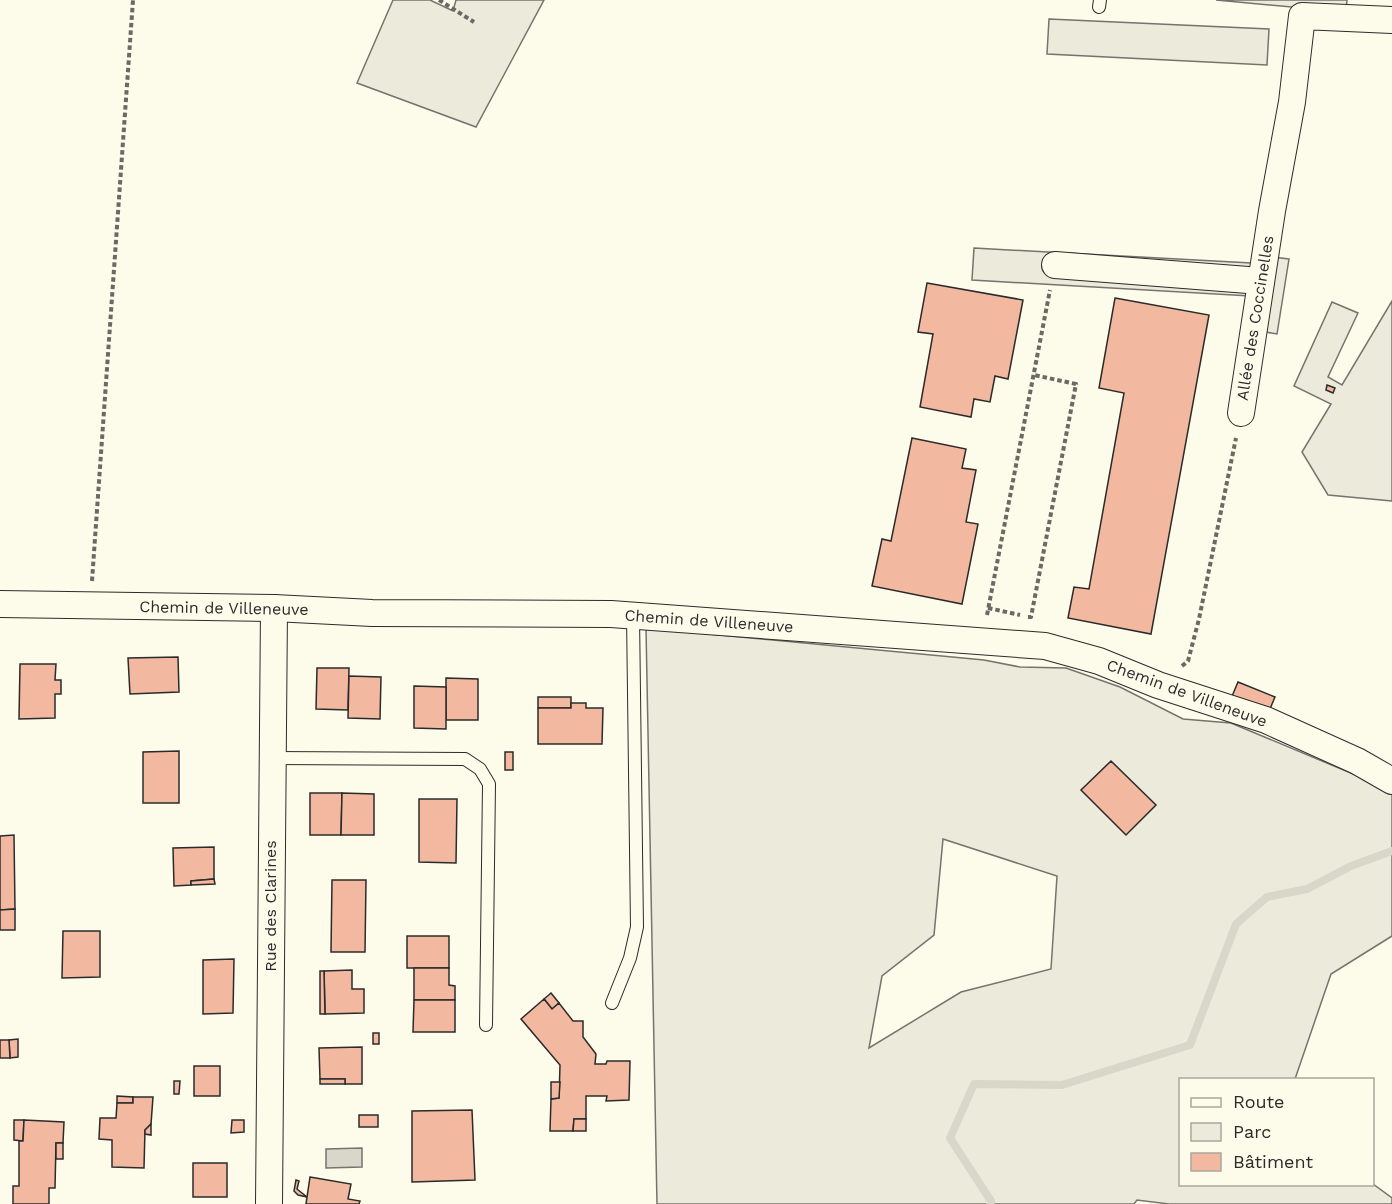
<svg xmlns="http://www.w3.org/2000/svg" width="1392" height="1204" font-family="'Work Sans',sans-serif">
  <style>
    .green { fill: #ecebdb; stroke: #74746e; stroke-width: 1.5; fill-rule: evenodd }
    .parking { fill: #eceadb; stroke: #74746e; stroke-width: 1.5 }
    .water { fill: #d8d7c9; stroke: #74746e; stroke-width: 1.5 }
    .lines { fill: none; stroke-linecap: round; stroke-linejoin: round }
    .stream { stroke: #d8d7c9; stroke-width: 8 }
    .building { fill: #f2b8a0; stroke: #2b2b2b; stroke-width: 1.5 }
    .lane-casing { stroke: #2b2b2b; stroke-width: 14 }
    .street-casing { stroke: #2b2b2b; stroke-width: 28 }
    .path { stroke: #6a6964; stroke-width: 4; stroke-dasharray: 4.5 3; stroke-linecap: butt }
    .lane { stroke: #fdfbea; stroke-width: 12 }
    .street { stroke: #fdfbea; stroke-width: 26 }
    .labels { text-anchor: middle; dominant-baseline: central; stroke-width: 4.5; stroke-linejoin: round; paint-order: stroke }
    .street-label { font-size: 16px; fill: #2b2b2b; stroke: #fdfbea }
  </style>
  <rect width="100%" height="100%" fill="#fdfbea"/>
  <g class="green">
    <path d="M1392,301V501L1328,495L1302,452L1331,404L1294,386L1332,302L1358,313L1328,377L1342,385Z"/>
    <path d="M646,628L984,660L1020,667L1066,668L1120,687L1183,719L1231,723L1377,784L1392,781V936L1331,974L1295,1079L1180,1080V1184H1373L1392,1198V1204H1169L1137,1200L1134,1204H657ZM943,839L1057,876L1051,969L961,992L869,1048L882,976L934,935Z"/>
  </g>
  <g class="parking">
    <path d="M393,0H430L453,11L456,0H544L476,127L357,83Z"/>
    <path d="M1216,0H1347L1346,12Z"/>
    <path d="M1049,19L1269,29L1267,65L1047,54Z"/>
    <path d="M974,248L1251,263L1250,296L972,280Z"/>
    <path d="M1272,257L1289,259L1277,334L1260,331Z"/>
  </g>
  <path class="water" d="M362,1148V1167L326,1168V1149Z"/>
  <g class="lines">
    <path class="stream" d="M990,1204L991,1201L950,1138L974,1084L1062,1085L1190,1045L1236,924L1267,897L1307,889L1351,866L1392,851"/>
  </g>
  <g class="building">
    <path d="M927,283L1023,300L1008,379L995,376L990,402L974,399L971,417L920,407L933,334L918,332Z"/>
    <path d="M1115,298L1209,315L1151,634L1068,618L1074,587L1089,589L1124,393L1099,388Z"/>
    <path d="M1327,385L1335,388L1333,393L1326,390Z"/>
    <path d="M912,438L966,449L962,468L976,470L966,522L978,524L962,604L872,586L882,539L891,541Z"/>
    <path d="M178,657L179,692L130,694L128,658Z"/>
    <path d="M20,664H56L55,680H61V694H55V718L19,719Z"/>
    <path d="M317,668H349L348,710L316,709Z"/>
    <path d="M349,676L381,677L380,719L348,718Z"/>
    <path d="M446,678L478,679V720H446Z"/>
    <path d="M1238,682L1275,697L1267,716L1230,701Z"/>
    <path d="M414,686L446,687V729L414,728Z"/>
    <rect x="538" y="697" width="33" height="11"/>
    <path d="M571,703H586V708H603L602,744H538V708H571Z"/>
    <path d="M179,751V803H143V752Z"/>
    <rect x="505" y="752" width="8" height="18"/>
    <path d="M1111,761L1156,805L1126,835L1081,790Z"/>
    <path d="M310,793H342L341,835H310Z"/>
    <path d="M342,793L374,794V835H341Z"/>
    <path d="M419,799H457L456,863L419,862Z"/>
    <path d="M14,835L15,909L0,910V836Z"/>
    <path d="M214,847V879L191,881V885L174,886L173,848Z"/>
    <path d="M214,879L215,884L191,885V881Z"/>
    <path d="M332,880H366L365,952H331Z"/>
    <path d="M15,909V930H0V910Z"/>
    <path d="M63,931H100V977L62,978Z"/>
    <rect x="407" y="936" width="42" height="32"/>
    <path d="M234,959L233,1013L203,1014V960Z"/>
    <path d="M414,968H449V985L455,986V1000H414Z"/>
    <path d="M352,970V989H364V1013L325,1014L324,971Z"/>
    <path d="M320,971H324L325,1014H320Z"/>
    <path d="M551,993L559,1003L552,1009L544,999Z"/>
    <path d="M544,999L552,1009L559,1003L573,1021H583V1037L596,1054L595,1064H606L607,1061H630L629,1100L606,1101L607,1096H586V1119H574L573,1131H550L551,1099L559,1098L560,1065L521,1019Z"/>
    <path d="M414,1000H455V1032H413Z"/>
    <rect x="373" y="1033" width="6" height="11"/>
    <path d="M18,1039V1057L10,1058L9,1040Z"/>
    <path d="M0,1040H9L10,1058H0Z"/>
    <path d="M362,1047V1084H345V1079H320L319,1048Z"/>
    <rect x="194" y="1066" width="26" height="30"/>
    <rect x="320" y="1079" width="25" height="5"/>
    <path d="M174,1081H180L179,1094H174Z"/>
    <path d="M551,1082H560L559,1098L551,1099Z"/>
    <path d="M117,1096L133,1097V1103H117Z"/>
    <path d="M133,1097H153L151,1124L145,1130L144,1168L112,1167V1140L99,1139L100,1118H116L117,1103H133Z"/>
    <path d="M472,1110L475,1180L412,1182V1111Z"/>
    <rect x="359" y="1115" width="19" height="12"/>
    <path d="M574,1119H586V1131H573Z"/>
    <path d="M14,1120H24L23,1141L14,1140Z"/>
    <path d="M24,1120L64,1122L63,1143H56L55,1188H49V1204H13V1186H19V1141H23Z"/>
    <path d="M232,1120H244V1132L231,1133Z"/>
    <path d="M151,1124V1135L145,1134V1130Z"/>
    <rect x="56" y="1143" width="7" height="16"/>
    <rect x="193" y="1163" width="34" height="34"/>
    <path d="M310,1177L351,1184L348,1199L360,1201L359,1204H306Z"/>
    <path d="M296,1180L299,1181L297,1189L307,1197L298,1195L294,1191Z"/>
  </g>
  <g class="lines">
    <defs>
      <g id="lane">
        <path d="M1099,7L1100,0"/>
        <path d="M271,758L465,759L480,769L489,784L486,1025"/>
        <path d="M612,1003L630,958L637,927L633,615"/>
      </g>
      <g id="street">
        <path d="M1055,265L1261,281"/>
        <path d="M1241,413L1272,211L1292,102L1302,16L1392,20"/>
        <path d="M0,604L274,608L372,613L611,614L1045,646L1099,661L1158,685L1266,720L1357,761L1392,781"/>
        <path d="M269,1204L274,608"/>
      </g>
    </defs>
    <use href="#lane" class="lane-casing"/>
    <use href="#street" class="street-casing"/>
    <g class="path">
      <path d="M439,0L474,22"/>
      <path d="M92,581L133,0"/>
      <path d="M988,608L1020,615"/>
      <path d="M987,615L1050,290"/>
      <path d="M1028,617H1031L1076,384L1034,375"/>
      <path d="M1182,666L1188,661L1199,619L1236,438"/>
    </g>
    <use href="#lane" class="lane"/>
    <use href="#street" class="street"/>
  </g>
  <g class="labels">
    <g class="street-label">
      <text transform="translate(1255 318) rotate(-81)">Allée des Coccinelles</text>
      <text transform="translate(224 608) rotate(1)">Chemin de Villeneuve</text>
      <text transform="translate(709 621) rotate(4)">Chemin de Villeneuve</text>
      <text transform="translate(1187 693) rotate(20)">Chemin de Villeneuve</text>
      <text transform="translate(270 906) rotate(-90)">Rue des Clarines</text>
    </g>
  </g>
  <rect x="1179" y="1078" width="195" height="108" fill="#fdfbea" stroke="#a9a89e" stroke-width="1.5"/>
  <rect x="1191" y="1098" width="30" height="9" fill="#fdfbea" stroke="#a9a89e" stroke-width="1.5"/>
  <text x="1233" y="1108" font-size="18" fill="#2b2b2b">Route</text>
  <rect x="1191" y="1123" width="30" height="18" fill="#ecebdb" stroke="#a9a89e" stroke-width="1.5"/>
  <text x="1233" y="1138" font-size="18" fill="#2b2b2b">Parc</text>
  <rect x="1191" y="1153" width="30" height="18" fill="#f2b8a0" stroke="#a9a89e" stroke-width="1.5"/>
  <text x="1233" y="1168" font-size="18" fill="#2b2b2b">Bâtiment</text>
</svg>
